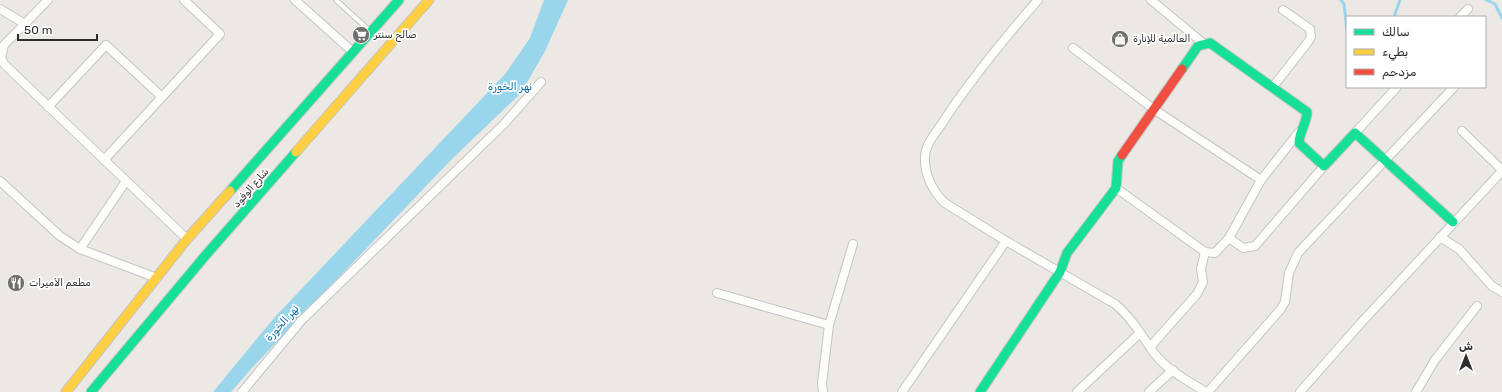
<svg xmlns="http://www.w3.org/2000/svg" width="1502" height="392" font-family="Rubik,Vazirmatn,sans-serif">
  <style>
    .water { fill: #99d6ec }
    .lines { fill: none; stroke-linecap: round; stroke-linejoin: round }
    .stream { stroke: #99d6ec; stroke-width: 3 }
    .lane-casing { stroke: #c5c4c5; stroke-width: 6 }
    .street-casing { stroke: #c5c4c5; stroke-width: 10 }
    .fast-casing { stroke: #c5c4c5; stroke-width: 11 }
    .slow-casing { stroke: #c5c4c5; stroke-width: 11 }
    .jam-casing { stroke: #c5c4c5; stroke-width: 11 }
    .lane { stroke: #fcfcfb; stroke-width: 4 }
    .street { stroke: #fcfcfb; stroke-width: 8 }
    .fast { stroke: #16e098; stroke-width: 9 }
    .slow { stroke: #ffcf43; stroke-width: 9 }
    .jam { stroke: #f24e42; stroke-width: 9 }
    .labels { text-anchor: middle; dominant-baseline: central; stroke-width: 3.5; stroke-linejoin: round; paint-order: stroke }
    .poi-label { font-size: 10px; fill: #2e2e2e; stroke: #fff; text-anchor: start }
    .street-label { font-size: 10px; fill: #2e2e2e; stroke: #fff }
    .water-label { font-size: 11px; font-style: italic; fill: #0d6fa3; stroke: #fff }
  </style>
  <rect width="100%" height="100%" fill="#ece8e4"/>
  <path class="water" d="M544,0H568L545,51L521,93L452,159L251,369L231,392H213L274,318L506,73L530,38Z"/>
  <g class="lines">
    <g class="stream">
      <path d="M1341,0L1344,4L1347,31"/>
      <path d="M1486,0L1495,4L1502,18"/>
      <path d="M1394,17L1400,0"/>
    </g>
    <defs>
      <path id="lane" d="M336,0L370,31"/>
      <g id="street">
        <path d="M48,0L4,45L1,58L4,64L187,239"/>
        <path d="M295,0L353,52"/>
        <path d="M1038,0C1003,40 970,80 941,125C935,134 925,145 925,157C924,174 933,192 945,203L1006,241L1115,304C1131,317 1142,336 1154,353C1167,370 1188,381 1206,392"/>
        <path d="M1151,0L1203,43"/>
        <path d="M0,9L25,24"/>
        <path d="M1460,17L1468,9"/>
        <path d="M1073,48L1155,110L1261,180L1299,132"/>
        <path d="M1272,88L1308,42L1311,37L1310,29L1283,10"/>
        <path d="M48,107L106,45L162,97"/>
        <path d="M1462,131L1502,170"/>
        <path d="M1355,133L1397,87"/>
        <path d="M104,160L220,34L184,0"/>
        <path d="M0,181L60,236L80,249L157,278"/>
        <path d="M1116,188L1205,252L1215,253L1229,238L1261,180"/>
        <path d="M1440,237L1459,249L1492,286L1502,292"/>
        <path d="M1229,238L1243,248L1255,246L1324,166"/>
        <path d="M80,249L126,181"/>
        <path d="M717,293L829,325"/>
        <path d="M1150,347L1197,294L1203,282L1201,269L1205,252"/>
        <path d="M242,392L301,321L504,124L541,82"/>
        <path d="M823,392L822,383L829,325L853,244"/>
        <path d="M902,392L1006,241"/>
        <path d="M1077,392L1140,333"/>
        <path d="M1149,392L1173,370"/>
        <path d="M1208,392L1280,310L1285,302L1289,273L1298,253L1454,87"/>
        <path d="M1300,392L1360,324L1502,171"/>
        <path d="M1416,392L1435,360L1477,306"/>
      </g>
      <g id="fast">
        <path d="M1182,69L1198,46L1210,43L1307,112C1307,123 1299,132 1299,143L1324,166L1355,133L1453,222"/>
        <path d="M230,191L399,0"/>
        <path d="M91,392L205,256L296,152"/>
        <path d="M980,392L1060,272L1067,253L1116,188L1118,161L1122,155"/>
      </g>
      <g id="slow">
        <path d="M296,152L429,0"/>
        <path d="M66,392L187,239L230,191"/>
      </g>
      <path id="jam" d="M1122,155L1182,69"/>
    </defs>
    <use href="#lane" class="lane-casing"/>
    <use href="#street" class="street-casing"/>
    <use href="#fast" class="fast-casing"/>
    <use href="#slow" class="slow-casing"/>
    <use href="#jam" class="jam-casing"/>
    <use href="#lane" class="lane"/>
    <use href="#street" class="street"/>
    <use href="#fast" class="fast"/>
    <use href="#slow" class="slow"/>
    <use href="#jam" class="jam"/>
  </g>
  <defs>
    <symbol id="supermarket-disc" viewBox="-11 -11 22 22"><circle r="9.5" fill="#706f6e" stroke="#fff"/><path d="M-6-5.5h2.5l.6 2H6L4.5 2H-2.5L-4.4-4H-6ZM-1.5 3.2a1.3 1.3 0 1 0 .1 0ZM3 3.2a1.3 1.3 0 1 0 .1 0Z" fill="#fff"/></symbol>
    <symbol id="shop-disc" viewBox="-11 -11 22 22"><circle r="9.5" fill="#706f6e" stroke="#fff"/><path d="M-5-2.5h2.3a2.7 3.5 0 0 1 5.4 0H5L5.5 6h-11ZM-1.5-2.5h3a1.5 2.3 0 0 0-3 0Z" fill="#fff"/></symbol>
    <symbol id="restaurant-disc" viewBox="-11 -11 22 22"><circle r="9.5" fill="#706f6e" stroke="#fff"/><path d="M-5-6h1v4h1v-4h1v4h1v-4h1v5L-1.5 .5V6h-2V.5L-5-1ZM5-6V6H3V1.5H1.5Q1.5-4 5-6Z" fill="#fff"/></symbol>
  </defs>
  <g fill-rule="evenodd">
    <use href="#supermarket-disc" x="351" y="25" width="20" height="20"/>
    <use href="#shop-disc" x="1110" y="29" width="20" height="20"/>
    <use href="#restaurant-disc" x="6" y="273" width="20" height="20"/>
  </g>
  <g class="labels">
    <g class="poi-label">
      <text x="374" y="35">صالح سنتر</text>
      <text x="1133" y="39">العالمية للإنارة</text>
      <text x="29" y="283">مطعم الأميرات</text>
    </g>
    <g class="street-label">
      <text transform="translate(251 188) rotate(-49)">شارع الوفود</text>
    </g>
    <g class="water-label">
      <text x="510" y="86">نهر الخورة</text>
      <text transform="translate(282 323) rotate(-48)">نهر الخورة</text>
    </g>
  </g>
  <rect x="1346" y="16" width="140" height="72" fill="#ffffff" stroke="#ababab"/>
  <rect x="1354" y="29" width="20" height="6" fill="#16e098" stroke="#ababab"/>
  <text x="1382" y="36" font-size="12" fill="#2e2e2e">سالك</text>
  <rect x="1354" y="49" width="20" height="6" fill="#ffcf43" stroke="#ababab"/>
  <text x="1382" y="56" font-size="12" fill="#2e2e2e">بطيء</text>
  <rect x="1354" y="69" width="20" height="6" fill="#f24e42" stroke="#ababab"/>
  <text x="1382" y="76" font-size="12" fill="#2e2e2e">مزدحم</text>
  <g transform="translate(1466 356)" stroke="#ffffff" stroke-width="3" paint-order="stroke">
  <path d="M0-3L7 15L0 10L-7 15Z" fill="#2e2e2e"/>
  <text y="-6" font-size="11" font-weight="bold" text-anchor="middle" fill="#2e2e2e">ش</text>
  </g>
  <path d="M18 34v6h79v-6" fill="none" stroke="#2e2e2e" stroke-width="2"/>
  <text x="24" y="34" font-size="12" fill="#2e2e2e" stroke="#ffffff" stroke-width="3" paint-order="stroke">50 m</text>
</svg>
